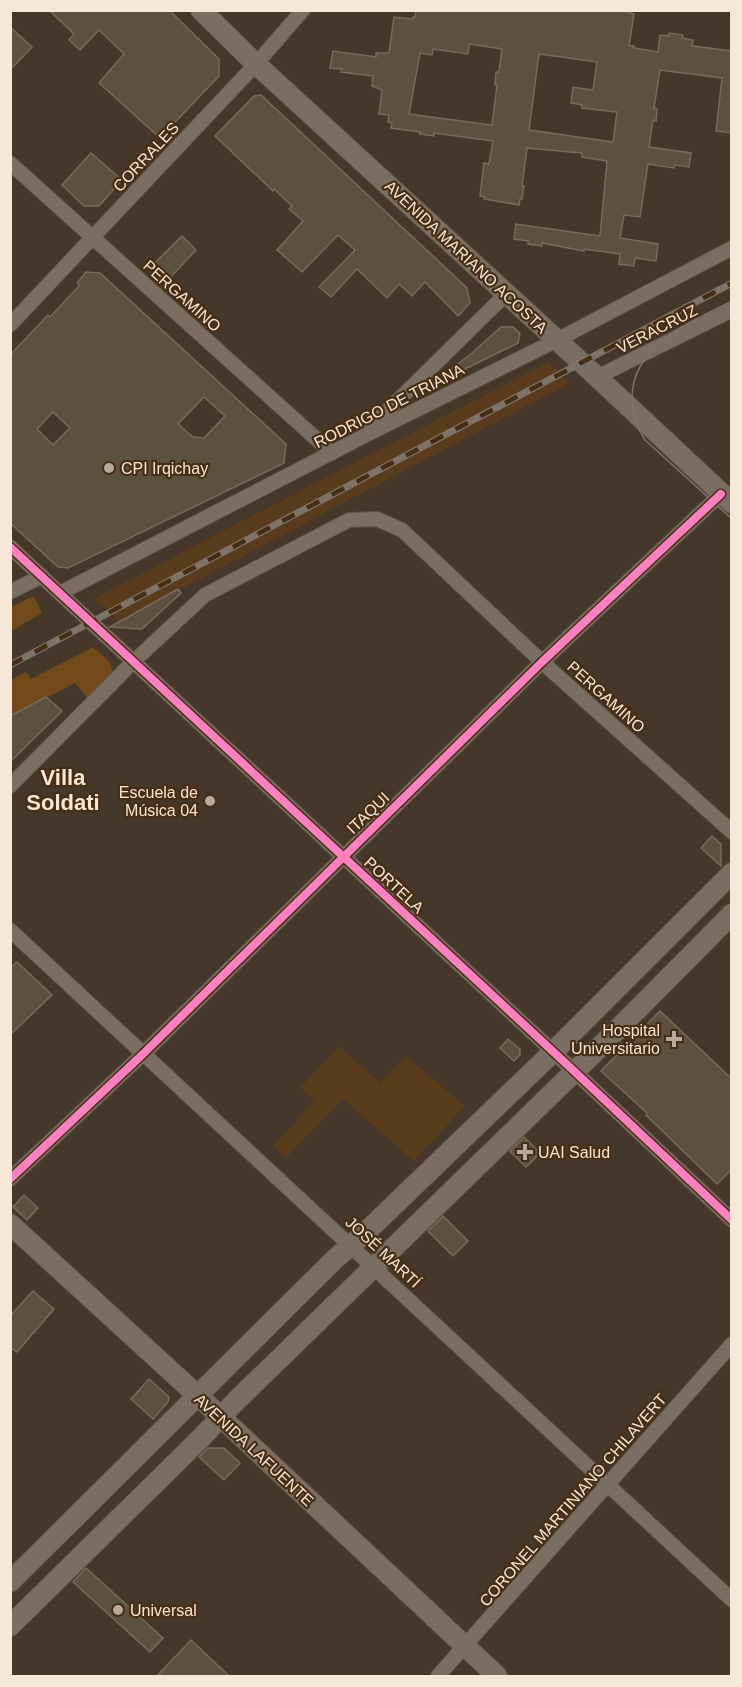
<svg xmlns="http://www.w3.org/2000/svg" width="742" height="1687" font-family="Arial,sans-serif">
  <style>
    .built { fill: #593c1c }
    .green { fill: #724a19 }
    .building { fill: #5c513e; stroke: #756b5e; stroke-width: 1.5; fill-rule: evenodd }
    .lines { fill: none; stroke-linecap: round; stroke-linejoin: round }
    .street-casing { stroke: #5f5346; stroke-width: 16 }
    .secondary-casing { stroke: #5f5346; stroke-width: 22 }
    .street { stroke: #7a6e63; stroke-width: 14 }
    .secondary { stroke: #7a6e63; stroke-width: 20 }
    .tram { stroke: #7d7369; stroke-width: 1.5 }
    .rail-casing { stroke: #7d7369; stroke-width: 7 }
    .rail { stroke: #472e12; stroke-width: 4.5; stroke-dasharray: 14; stroke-linecap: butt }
    .cycleway-casing { stroke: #472e12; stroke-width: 11 }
    .cycleway { stroke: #ff80c0; stroke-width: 8 }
    .poi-dot { fill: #b9a99a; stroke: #472e12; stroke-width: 2 }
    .labels { text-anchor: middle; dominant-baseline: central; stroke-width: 4.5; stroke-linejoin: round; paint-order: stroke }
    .street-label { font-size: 16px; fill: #f7e7d7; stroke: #472e12 }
    .poi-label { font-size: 16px; fill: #f7e7d7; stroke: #472e12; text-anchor: start }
    .district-label { font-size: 22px; font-weight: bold; fill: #f7e7d7; stroke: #472e12 }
  </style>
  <rect width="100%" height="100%" fill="#453729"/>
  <g class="built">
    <path d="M548,362L570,383L119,622L93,599Z"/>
    <path d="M339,1046L380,1083L406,1056L465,1106L414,1161L343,1099L286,1158L273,1146L315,1101L300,1088Z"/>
  </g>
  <g class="green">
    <path d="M34,596L42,613L11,631V607Z"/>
    <path d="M93,647L110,662L113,672L89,700L75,683L11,716V680L26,672L31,679Z"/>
  </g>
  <g class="building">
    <path d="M49,10H169L219,59V76L160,138L99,83L124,54L99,30L80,50L69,40L74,34Z"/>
    <path d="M416,10H629V13L634,14L629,46H634V48L658,52L660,35L668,36L669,33L683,35L682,38L693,40L692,46L732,51V133L716,131L722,78L660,70L654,108L657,109L656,121L653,120L649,147L691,153L689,167L675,165L674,168L648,164L640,217L624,215L620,238L658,244L656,261L635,258L634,266L619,264L620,254L584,249V251L542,243V246L528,244V241L514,239L516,224L600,236L607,161L582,157V153L527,148L522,186H524L522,199H520L519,205L484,199L485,197L480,196L482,179L484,163L489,164L493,141L434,133V136L420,134V132L391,128L392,123L388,122L389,115L379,114L382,90L372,86L373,76L341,72L342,69L330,68L333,51L376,57V53H389L394,17L412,19L413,17H415ZM469,44L502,49L499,72H496L495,85H497L492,125L409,114L420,53L432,55L433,49L468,54ZM539,54L597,62L593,90L573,87L571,103L582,105V108L617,112L613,142L529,130Z"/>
    <path d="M10,27L32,47L10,70Z"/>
    <path d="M261,95L467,288L470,303L458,316L425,282L412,296L399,284L387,298L357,269L331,297L319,287L355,250L338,235L302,272L277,250L303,221L289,209L292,206L274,189L273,191L215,136L254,96Z"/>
    <path d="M91,153L122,180L99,206H84L62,185Z"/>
    <path d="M182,236L196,250L167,281L152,266Z"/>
    <path d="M86,272L100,273L286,444L284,463L68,568L58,567L10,523V355L48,315L50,317L80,285L77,283ZM204,397L225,416L204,438L193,437L178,424ZM53,412L70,428L53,445L37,429Z"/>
    <path d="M501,327H513L520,333L518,343L447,378L445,374L472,353Z"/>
    <path d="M178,589L181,593L142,629L110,627Z"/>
    <path d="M46,697L62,711L10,762V716Z"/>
    <path d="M712,836L721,844V866L701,848Z"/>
    <path d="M17,962L52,995L10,1035V968Z"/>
    <path d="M660,1011L732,1079V1169L717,1184L646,1115L647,1113L601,1071Z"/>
    <path d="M508,1039L520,1049V1055L514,1061L500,1048Z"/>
    <path d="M524,1137L540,1153L526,1167L510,1151Z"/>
    <path d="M24,1195L38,1208L27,1220L13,1207Z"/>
    <path d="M443,1216L468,1241L453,1256L428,1231Z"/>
    <path d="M33,1291L54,1309L17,1352L10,1347V1316Z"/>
    <path d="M149,1379L169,1397L168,1402L153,1419L131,1399Z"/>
    <path d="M208,1448H224L240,1463L224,1480L199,1457Z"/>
    <path d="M86,1568L163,1638L150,1652L73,1582Z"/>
    <path d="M191,1640L230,1677H156Z"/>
  </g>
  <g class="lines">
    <defs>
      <g id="street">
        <path d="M10,163L332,453"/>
        <path d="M10,325L256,64L303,10"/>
        <path d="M597,377L732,310"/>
        <path d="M371,427L506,294"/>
        <path d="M10,547L574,1071L732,1220"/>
        <path d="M10,592L42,576"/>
        <path d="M60,593L362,437L557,340L732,248"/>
        <path d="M10,786L133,662L205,595L349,520L377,519L402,530L542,662L732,832"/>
        <path d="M10,930L732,1600"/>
        <path d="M10,1179L143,1054L542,662L721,494"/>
        <path d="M438,1676L732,1344"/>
      </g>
      <g id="secondary">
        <path d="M201,10L256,64L582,363L732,503"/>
        <path d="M10,1224L209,1406L497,1676"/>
        <path d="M10,1582L336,1258L366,1232L553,1052L732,873"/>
        <path d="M10,1626L202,1437L236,1401L608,1039L732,914"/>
      </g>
    </defs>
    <use href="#street" class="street-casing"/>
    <use href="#secondary" class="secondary-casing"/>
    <use href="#street" class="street"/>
    <use href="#secondary" class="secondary"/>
    <path class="tram" d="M732,301C692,322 634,343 632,396C632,413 636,426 645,440L732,519"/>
    <defs>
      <path id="rail" d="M10,665L732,283"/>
    </defs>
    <use href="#rail" class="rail-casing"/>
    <use href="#rail" class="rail"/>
    <defs>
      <g id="cycleway">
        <path d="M10,547L574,1071L732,1220"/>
        <path d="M10,1179L143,1054L542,662L721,494"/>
      </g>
    </defs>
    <use href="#cycleway" class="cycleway-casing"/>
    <use href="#cycleway" class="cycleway"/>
  </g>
  <g class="poi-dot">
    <circle cx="109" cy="468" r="6"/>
    <circle cx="210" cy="801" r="6"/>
    <path d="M671 1030h6v6h6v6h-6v6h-6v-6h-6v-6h6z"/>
    <path d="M522 1143h6v6h6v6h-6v6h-6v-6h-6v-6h6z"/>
    <circle cx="118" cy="1610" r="6"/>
  </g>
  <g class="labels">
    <g class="street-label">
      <text transform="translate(146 157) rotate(-47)">CORRALES</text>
      <text transform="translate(466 257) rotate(43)">AVENIDA MARIANO ACOSTA</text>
      <text transform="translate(182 296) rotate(42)">PERGAMINO</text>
      <text transform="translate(657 329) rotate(-27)">VERACRUZ</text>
      <text transform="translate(389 406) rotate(-27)">RODRIGO DE TRIANA</text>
      <text transform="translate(606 697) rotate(42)">PERGAMINO</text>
      <text transform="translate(368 813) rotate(-44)">ITAQUI</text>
      <text transform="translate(394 885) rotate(43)">PORTELA</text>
      <text transform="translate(383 1252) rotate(43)">JOSÉ MARTÍ</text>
      <text transform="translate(254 1450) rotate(43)">AVENIDA LAFUENTE</text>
      <text transform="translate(573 1500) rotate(-49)">CORONEL MARTINIANO CHILAVERT</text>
    </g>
    <g class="poi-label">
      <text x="121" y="468">CPI Irqichay</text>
      <text x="198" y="792" text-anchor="end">Escuela de<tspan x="198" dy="18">Música 04</tspan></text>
      <text x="660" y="1030" text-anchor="end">Hospital<tspan x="660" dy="18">Universitario</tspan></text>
      <text x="538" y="1152">UAI Salud</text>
      <text x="130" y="1610">Universal</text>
    </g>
    <g class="district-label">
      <text x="63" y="777">Villa<tspan x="63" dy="25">Soldati</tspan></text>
    </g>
  </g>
  <rect width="742" height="1687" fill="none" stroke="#f7e7d7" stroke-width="24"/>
</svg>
